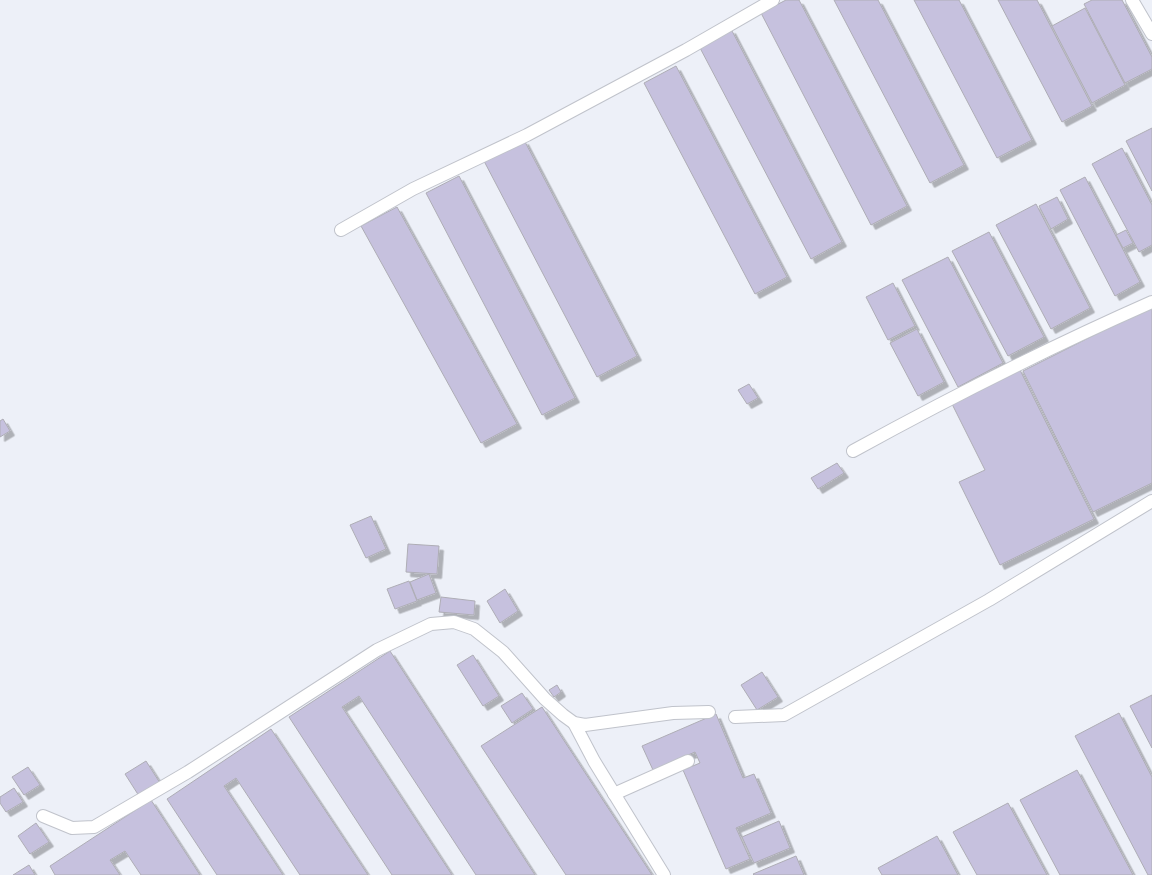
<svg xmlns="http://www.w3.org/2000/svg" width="1152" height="875" font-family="'DejaVu Sans',sans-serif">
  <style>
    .building { fill: #c6c1de; stroke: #aeadb5; filter: url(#shadow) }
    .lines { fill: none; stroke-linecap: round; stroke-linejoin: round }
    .lane-casing { stroke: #c0c3cb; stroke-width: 14 }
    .lane { stroke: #fff; stroke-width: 12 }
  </style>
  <defs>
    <filter id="shadow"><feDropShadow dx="4.5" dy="4.5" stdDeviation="0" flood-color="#0004"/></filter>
  </defs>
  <rect width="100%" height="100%" fill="#edf0f8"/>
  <g class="building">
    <path d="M786,0H799L907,206L871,225L761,13Z"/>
    <path d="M834,0H878L964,165L930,183Z"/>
    <path d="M914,0H959L1032,140L997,158Z"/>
    <path d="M998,0H1037L1092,106L1062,122Z"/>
    <path d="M1092,0H1122L1152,57V69L1125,83L1084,4Z"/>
    <path d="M1085,8L1125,85L1092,103L1052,26Z"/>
    <path d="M731,29L842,242L811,259L699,46Z"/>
    <path d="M676,66L787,277L755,294L644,83Z"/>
    <path d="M1152,128V191L1126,141Z"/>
    <path d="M524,140L637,356L597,377L484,161Z"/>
    <path d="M1122,148L1152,205V245L1139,252L1092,164Z"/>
    <path d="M459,176L575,398L542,415L426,193Z"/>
    <path d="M1085,177L1140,282L1115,296L1060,190Z"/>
    <path d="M1057,197L1068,219L1051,229L1039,206Z"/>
    <path d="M1036,204L1090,308L1051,329L996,225Z"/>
    <path d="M397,207L517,424L481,443L361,226Z"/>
    <path d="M1126,230L1133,243L1123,248L1116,235Z"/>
    <path d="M989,232L1044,337L1008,356L952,251Z"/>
    <path d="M948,257L1003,363L958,387L902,280Z"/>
    <path d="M893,283L915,326L888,340L866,297Z"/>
    <path d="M1152,306V483L1093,512L1023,371Z"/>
    <path d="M917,329L944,382L918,396L890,343Z"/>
    <path d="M1019,368L1094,519L1000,565L959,482L985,470L951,402Z"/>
    <path d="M749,384L758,398L747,404L738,390Z"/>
    <path d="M3,419L10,431L0,437V421Z"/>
    <path d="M837,463L844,473L818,489L811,478Z"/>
    <path d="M371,516L386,549L366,558L350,525Z"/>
    <path d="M408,544L439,546L437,574L406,572Z"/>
    <path d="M429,574L436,593L417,600L410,582Z"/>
    <path d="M409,581L417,601L395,609L387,589Z"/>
    <path d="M505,589L518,611L500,623L487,601Z"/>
    <path d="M441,597L475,601L474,615L439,612Z"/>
    <path d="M390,651L535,875H476L359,696L342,707L452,875H392L289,717Z"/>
    <path d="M473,655L499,696L483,706L457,665Z"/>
    <path d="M762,672L778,697L757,710L741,685Z"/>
    <path d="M557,685L561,692L554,697L549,690Z"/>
    <path d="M522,693L533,709L512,723L501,706Z"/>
    <path d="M1152,695V748L1130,706Z"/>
    <path d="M542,707L652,875H566L481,746Z"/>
    <path d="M1119,713L1152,777V875H1148L1075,736Z"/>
    <path d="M716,714L743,778L754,774L771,813L736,828L750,859L726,869L683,770L700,763L695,752L653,770L642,746Z"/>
    <path d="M271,729L368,875H300L236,778L224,786L283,875H217L167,799Z"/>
    <path d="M146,761L160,783L139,796L125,774Z"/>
    <path d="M28,767L40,785L24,795L12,777Z"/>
    <path d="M1077,770L1133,875H1060L1020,800Z"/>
    <path d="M14,788L23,802L6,812L0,803V797Z"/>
    <path d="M151,800L200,875H141L125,851L110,860L120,875H55L50,866Z"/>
    <path d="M1008,803L1047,875H977L953,832Z"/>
    <path d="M779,821L790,848L754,863L742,837Z"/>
    <path d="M36,823L49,842L30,854L18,836Z"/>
    <path d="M937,836L958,875H882L878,868Z"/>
    <path d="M796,856L804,875H754L753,874Z"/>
    <path d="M29,865L35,875H13Z"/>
  </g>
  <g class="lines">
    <defs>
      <g id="lane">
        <path d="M1132,0L1152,34"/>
        <path d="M341,230L413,189L527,135L686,50L773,0"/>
        <path d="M853,451C951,397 1050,347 1152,302"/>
        <path d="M735,717L784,715L989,600L1152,501"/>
        <path d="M574,723L594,761L664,875"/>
        <path d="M614,794L688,761"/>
        <path d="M43,816L72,828L94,827L188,772L377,650L431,624L454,622L474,629L503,652L545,699L563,715L574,723L585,725L673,713L709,712"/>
      </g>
    </defs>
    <use href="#lane" class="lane-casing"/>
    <use href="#lane" class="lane"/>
  </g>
</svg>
